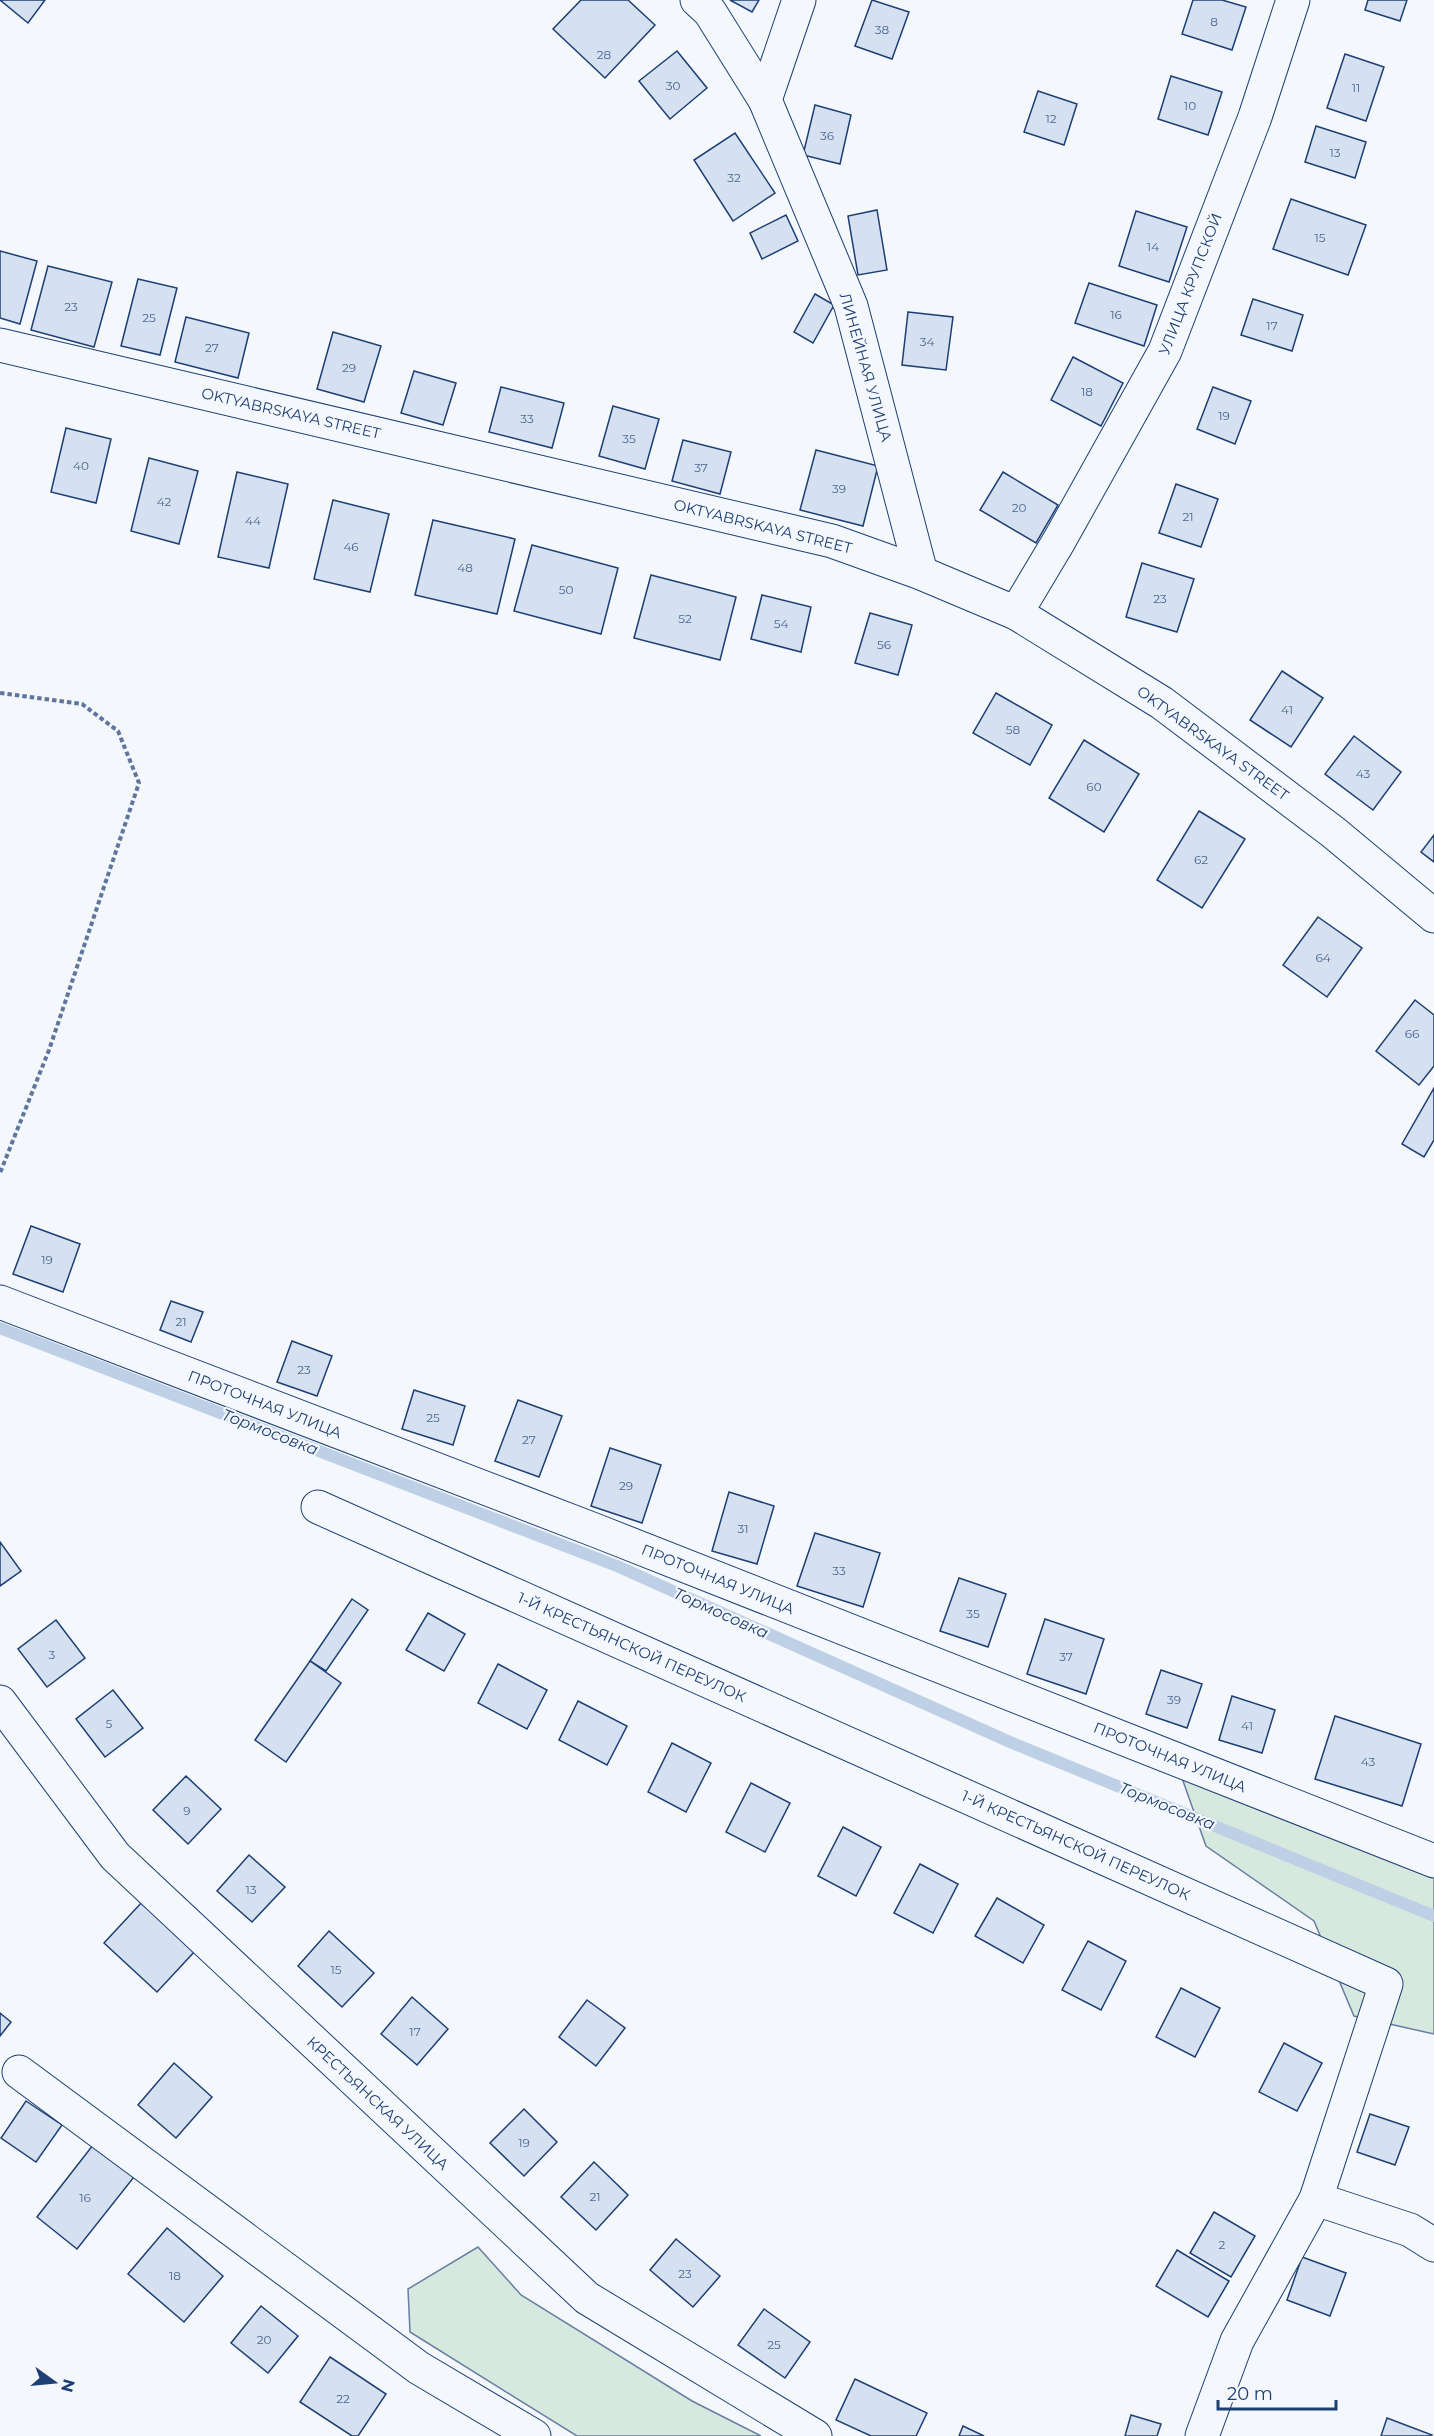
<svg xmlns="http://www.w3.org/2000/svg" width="1434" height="2436" font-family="Montserrat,sans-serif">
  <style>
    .green { fill: #d7e8df; stroke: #687fa3; stroke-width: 1.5 }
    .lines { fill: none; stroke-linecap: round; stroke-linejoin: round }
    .stream { stroke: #bed0e5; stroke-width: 12 }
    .building { fill: #d5e0f0; stroke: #1d3f73; stroke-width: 1.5 }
    .minor-casing { stroke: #1d3f73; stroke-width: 35 }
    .path { stroke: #5e769c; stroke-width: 4; stroke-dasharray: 4.5 3; stroke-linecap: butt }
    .minor { stroke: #f4f7fb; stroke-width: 33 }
    .labels { text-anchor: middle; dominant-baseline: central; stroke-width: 4.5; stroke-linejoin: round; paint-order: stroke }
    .number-label { font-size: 12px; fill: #4b6792 }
    .street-label { font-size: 15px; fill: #1d3f73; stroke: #f4f7fb }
    .water-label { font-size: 16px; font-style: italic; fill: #1d3f73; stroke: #f4f7fb }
  </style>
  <rect width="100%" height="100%" fill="#f4f7fb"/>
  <g class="green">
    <path d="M1182,1778L1434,1874V2034L1354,2016L1314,1921L1206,1846Z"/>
    <path d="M478,2247L521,2295L692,2401L761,2436H577L410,2332L408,2289Z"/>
  </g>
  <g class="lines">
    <path class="stream" d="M0,1328L617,1566L1010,1742L1434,1916"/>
  </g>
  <g class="building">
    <path d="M0,0H45L28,23Z"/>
    <path d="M581,0H628L655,25L605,78L553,29Z"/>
    <path d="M730,0H759L752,12Z"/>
    <path d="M872,0L909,12L892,59L855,46Z"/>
    <path d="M1193,0H1222L1246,7L1232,50L1182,34Z"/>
    <path d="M1368,0H1407L1400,21L1365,10Z"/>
    <path d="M677,51L707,88L670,119L639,81Z"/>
    <path d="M1345,54L1384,67L1366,121L1327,108Z"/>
    <path d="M1171,76L1222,92L1208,135L1158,119Z"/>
    <path d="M1038,91L1077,104L1064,145L1024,132Z"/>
    <path d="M815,105L851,115L840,164L803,155Z"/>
    <path d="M1316,126L1366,142L1355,178L1305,162Z"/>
    <path d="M735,133L775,193L733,221L694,160Z"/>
    <path d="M1291,199L1366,225L1348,275L1273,249Z"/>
    <path d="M877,210L887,270L858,275L848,216Z"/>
    <path d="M1136,211L1187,227L1169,282L1119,266Z"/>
    <path d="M786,215L798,241L762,259L750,233Z"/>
    <path d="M0,251L37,261L20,324L0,318Z"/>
    <path d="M48,266L112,282L94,347L31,330Z"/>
    <path d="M138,279L177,288L160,355L121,346Z"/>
    <path d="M1089,283L1157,305L1144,346L1075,323Z"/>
    <path d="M815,294L834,305L813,343L794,332Z"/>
    <path d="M1253,299L1303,315L1292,351L1241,335Z"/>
    <path d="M908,312L953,317L946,370L902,365Z"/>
    <path d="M186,317L249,333L238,378L175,362Z"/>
    <path d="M333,332L381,346L364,402L317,389Z"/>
    <path d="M1073,357L1123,383L1101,426L1051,400Z"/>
    <path d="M414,371L456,383L443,425L401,413Z"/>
    <path d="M501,387L564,403L552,448L489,432Z"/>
    <path d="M1213,387L1251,401L1235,444L1197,429Z"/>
    <path d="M613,406L659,419L645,469L599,456Z"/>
    <path d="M66,428L111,439L96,503L51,492Z"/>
    <path d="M683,440L731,452L720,494L672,481Z"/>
    <path d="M816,450L878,466L863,526L800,510Z"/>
    <path d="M149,458L198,471L179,544L131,531Z"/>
    <path d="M237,472L288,484L269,568L218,557Z"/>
    <path d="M1003,472L1058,505L1036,543L980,510Z"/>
    <path d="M1176,484L1218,499L1201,547L1159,533Z"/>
    <path d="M333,500L389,514L370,592L314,579Z"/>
    <path d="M433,520L515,539L497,614L415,595Z"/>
    <path d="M532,545L618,568L601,634L514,611Z"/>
    <path d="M1142,563L1194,579L1177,632L1126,617Z"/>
    <path d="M651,575L736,597L720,660L634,638Z"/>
    <path d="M762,595L811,607L801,652L751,639Z"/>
    <path d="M870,613L912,625L898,675L855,663Z"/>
    <path d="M1282,671L1323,698L1291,747L1250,720Z"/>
    <path d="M996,693L1052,725L1030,765L973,733Z"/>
    <path d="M1354,736L1401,772L1373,810L1325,774Z"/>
    <path d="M1084,740L1139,774L1104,832L1049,798Z"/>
    <path d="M1199,811L1245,839L1202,908L1157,880Z"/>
    <path d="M1434,835V862L1421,852Z"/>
    <path d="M1318,917L1362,948L1327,997L1283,965Z"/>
    <path d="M1415,1000L1434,1015V1066L1419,1085L1376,1051Z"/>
    <path d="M1434,1088V1140L1424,1157L1402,1144Z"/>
    <path d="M31,1226L80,1244L63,1292L13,1274Z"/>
    <path d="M171,1301L203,1312L191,1342L160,1330Z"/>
    <path d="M292,1341L332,1356L317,1396L277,1382Z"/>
    <path d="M414,1390L465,1406L453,1445L402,1429Z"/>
    <path d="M518,1400L562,1416L539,1477L495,1461Z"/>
    <path d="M610,1448L661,1465L642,1523L591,1506Z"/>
    <path d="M729,1492L774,1506L757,1564L712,1551Z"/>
    <path d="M815,1533L880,1553L863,1607L797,1586Z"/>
    <path d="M0,1542L21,1571L0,1586Z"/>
    <path d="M959,1578L1006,1594L988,1647L940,1631Z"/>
    <path d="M352,1599L368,1610L326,1671L310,1661Z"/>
    <path d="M428,1613L465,1634L444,1671L406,1650Z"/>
    <path d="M1045,1619L1104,1639L1086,1694L1027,1674Z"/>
    <path d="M56,1620L85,1658L47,1687L18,1649Z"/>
    <path d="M310,1661L341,1683L286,1762L255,1740Z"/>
    <path d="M498,1664L547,1690L527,1729L478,1703Z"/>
    <path d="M1161,1670L1202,1684L1187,1728L1146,1714Z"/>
    <path d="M113,1690L143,1728L105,1757L76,1719Z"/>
    <path d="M1232,1696L1275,1710L1262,1753L1219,1740Z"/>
    <path d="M578,1701L627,1726L607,1765L559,1740Z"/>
    <path d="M1335,1716L1421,1744L1402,1806L1315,1779Z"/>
    <path d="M672,1743L711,1763L686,1812L648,1792Z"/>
    <path d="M186,1776L221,1809L188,1844L153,1810Z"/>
    <path d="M751,1783L790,1803L765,1852L726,1832Z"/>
    <path d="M843,1827L881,1847L856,1896L818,1876Z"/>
    <path d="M249,1855L285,1887L252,1922L217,1891Z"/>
    <path d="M920,1864L958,1884L933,1933L894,1913Z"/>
    <path d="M997,1898L1044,1925L1023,1963L975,1936Z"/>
    <path d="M143,1901L196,1950L157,1992L104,1943Z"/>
    <path d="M329,1931L374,1973L342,2007L298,1966Z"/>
    <path d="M1088,1941L1126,1961L1101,2010L1062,1990Z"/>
    <path d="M1181,1988L1220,2008L1195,2057L1156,2037Z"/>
    <path d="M412,1997L448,2029L417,2065L381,2034Z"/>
    <path d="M587,2000L625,2028L596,2066L559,2037Z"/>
    <path d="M0,2013L11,2022L0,2036Z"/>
    <path d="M1284,2043L1322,2063L1297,2111L1259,2092Z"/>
    <path d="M174,2063L212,2097L176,2138L138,2105Z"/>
    <path d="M26,2101L62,2125L36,2162L1,2138Z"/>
    <path d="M524,2109L557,2142L524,2176L490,2143Z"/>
    <path d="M1370,2114L1409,2127L1395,2165L1357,2152Z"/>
    <path d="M93,2145L134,2177L77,2249L37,2217Z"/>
    <path d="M594,2162L628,2195L596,2230L561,2197Z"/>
    <path d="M1214,2212L1255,2236L1231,2277L1190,2253Z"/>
    <path d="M167,2228L223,2276L184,2322L128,2274Z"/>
    <path d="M676,2239L720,2276L693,2307L650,2270Z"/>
    <path d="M1177,2250L1229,2281L1208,2317L1156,2286Z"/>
    <path d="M1302,2257L1346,2273L1330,2316L1287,2300Z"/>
    <path d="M261,2306L298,2336L268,2373L231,2343Z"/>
    <path d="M764,2309L810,2342L785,2378L738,2345Z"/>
    <path d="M330,2357L386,2394L358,2436H352L300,2402Z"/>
    <path d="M855,2379L927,2413L916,2436H871L836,2420Z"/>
    <path d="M1131,2415L1161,2424L1157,2436H1125Z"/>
    <path d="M1387,2418L1432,2435L1431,2436H1381Z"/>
    <path d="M963,2426L984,2436H959Z"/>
  </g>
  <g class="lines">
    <defs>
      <g id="minor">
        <path d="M697,0L710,12L765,100L851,306L921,573"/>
        <path d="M765,100L799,0"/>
        <path d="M0,345L832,541L921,573L1016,613L1162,703L1333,832L1434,916"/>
        <path d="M1016,613L1059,541L1165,351L1255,117L1293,0"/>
        <path d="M0,1302L597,1531L1434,1861"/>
        <path d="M318,1507L1386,1984L1316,2199L1237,2341L1202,2436"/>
        <path d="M0,1702L115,1856L587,2298L815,2436"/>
        <path d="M19,2072L419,2368L534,2436"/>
        <path d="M1316,2199L1410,2230L1434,2245"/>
      </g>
    </defs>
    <use href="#minor" class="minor-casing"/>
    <path class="path" d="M0,693L82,704L118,731L139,783L49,1050L0,1173"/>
    <use href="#minor" class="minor"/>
  </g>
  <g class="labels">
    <g class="number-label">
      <text x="1214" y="21">8</text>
      <text x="882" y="29">38</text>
      <text x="604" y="54">28</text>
      <text x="673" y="85">30</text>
      <text x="1356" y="87">11</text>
      <text x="1190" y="105">10</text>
      <text x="1051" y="118">12</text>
      <text x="827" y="135">36</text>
      <text x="1335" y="152">13</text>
      <text x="734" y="177">32</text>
      <text x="1320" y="237">15</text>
      <text x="1153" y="246">14</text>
      <text x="71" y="306">23</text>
      <text x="1116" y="314">16</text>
      <text x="149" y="317">25</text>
      <text x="1272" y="325">17</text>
      <text x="927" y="341">34</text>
      <text x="212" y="347">27</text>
      <text x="349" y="367">29</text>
      <text x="1087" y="391">18</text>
      <text x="1224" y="415">19</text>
      <text x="527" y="418">33</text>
      <text x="629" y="438">35</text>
      <text x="81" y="465">40</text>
      <text x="701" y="467">37</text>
      <text x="839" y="488">39</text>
      <text x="164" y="501">42</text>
      <text x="1019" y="507">20</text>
      <text x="1188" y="516">21</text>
      <text x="253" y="520">44</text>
      <text x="351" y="546">46</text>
      <text x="465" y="567">48</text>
      <text x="566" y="589">50</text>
      <text x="1160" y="598">23</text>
      <text x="685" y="618">52</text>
      <text x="781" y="623">54</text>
      <text x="884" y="644">56</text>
      <text x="1287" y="709">41</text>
      <text x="1013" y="729">58</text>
      <text x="1363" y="773">43</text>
      <text x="1094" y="786">60</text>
      <text x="1201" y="859">62</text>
      <text x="1323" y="957">64</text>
      <text x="1412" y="1033">66</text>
      <text x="47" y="1259">19</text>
      <text x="181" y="1321">21</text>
      <text x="304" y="1369">23</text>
      <text x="433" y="1417">25</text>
      <text x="529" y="1439">27</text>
      <text x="626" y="1485">29</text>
      <text x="743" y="1528">31</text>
      <text x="839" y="1570">33</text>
      <text x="973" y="1613">35</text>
      <text x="52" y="1654">3</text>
      <text x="1066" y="1656">37</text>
      <text x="1174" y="1699">39</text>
      <text x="109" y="1723">5</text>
      <text x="1247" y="1725">41</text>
      <text x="1368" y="1761">43</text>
      <text x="187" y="1810">9</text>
      <text x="251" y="1889">13</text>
      <text x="336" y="1969">15</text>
      <text x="415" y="2031">17</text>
      <text x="524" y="2142">19</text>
      <text x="595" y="2196">21</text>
      <text x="85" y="2197">16</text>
      <text x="1222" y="2244">2</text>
      <text x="685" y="2273">23</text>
      <text x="175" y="2275">18</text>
      <text x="264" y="2339">20</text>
      <text x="774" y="2344">25</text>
      <text x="343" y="2398">22</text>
    </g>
    <g class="street-label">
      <text transform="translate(1190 284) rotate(-69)">УЛИЦА КРУПСКОЙ</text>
      <text transform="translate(866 367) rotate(74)">ЛИНЕЙНАЯ УЛИЦА</text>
      <text transform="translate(291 413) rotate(13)">OKTYABRSKAYA STREET</text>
      <text transform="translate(763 526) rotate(14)">OKTYABRSKAYA STREET</text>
      <text transform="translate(1213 743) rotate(36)">OKTYABRSKAYA STREET</text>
      <text transform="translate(265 1404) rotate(21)">ПРОТОЧНАЯ УЛИЦА</text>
      <text transform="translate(718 1579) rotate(22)">ПРОТОЧНАЯ УЛИЦА</text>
      <text transform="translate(632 1647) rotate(24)">1-Й КРЕСТЬЯНСКОЙ ПЕРЕУЛОК</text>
      <text transform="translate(1170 1757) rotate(22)">ПРОТОЧНАЯ УЛИЦА</text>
      <text transform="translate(1076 1845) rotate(24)">1-Й КРЕСТЬЯНСКОЙ ПЕРЕУЛОК</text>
      <text transform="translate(378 2103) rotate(43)">КРЕСТЬЯНСКАЯ УЛИЦА</text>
    </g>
    <g class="water-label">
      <text transform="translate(270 1432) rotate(21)">Тормосовка</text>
      <text transform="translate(721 1613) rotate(24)">Тормосовка</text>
      <text transform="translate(1167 1806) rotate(22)">Тормосовка</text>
    </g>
  </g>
  <g transform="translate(54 2382) rotate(105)" stroke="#f4f7fb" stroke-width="4.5" paint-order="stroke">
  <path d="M0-4.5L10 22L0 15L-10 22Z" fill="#1d3f73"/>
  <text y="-9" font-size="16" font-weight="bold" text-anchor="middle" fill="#1d3f73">N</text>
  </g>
  <path d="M1218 2400v9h118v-9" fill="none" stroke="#1d3f73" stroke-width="3"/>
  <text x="1227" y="2400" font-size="18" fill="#1d3f73" stroke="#f4f7fb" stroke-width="4.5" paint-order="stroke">20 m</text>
</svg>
